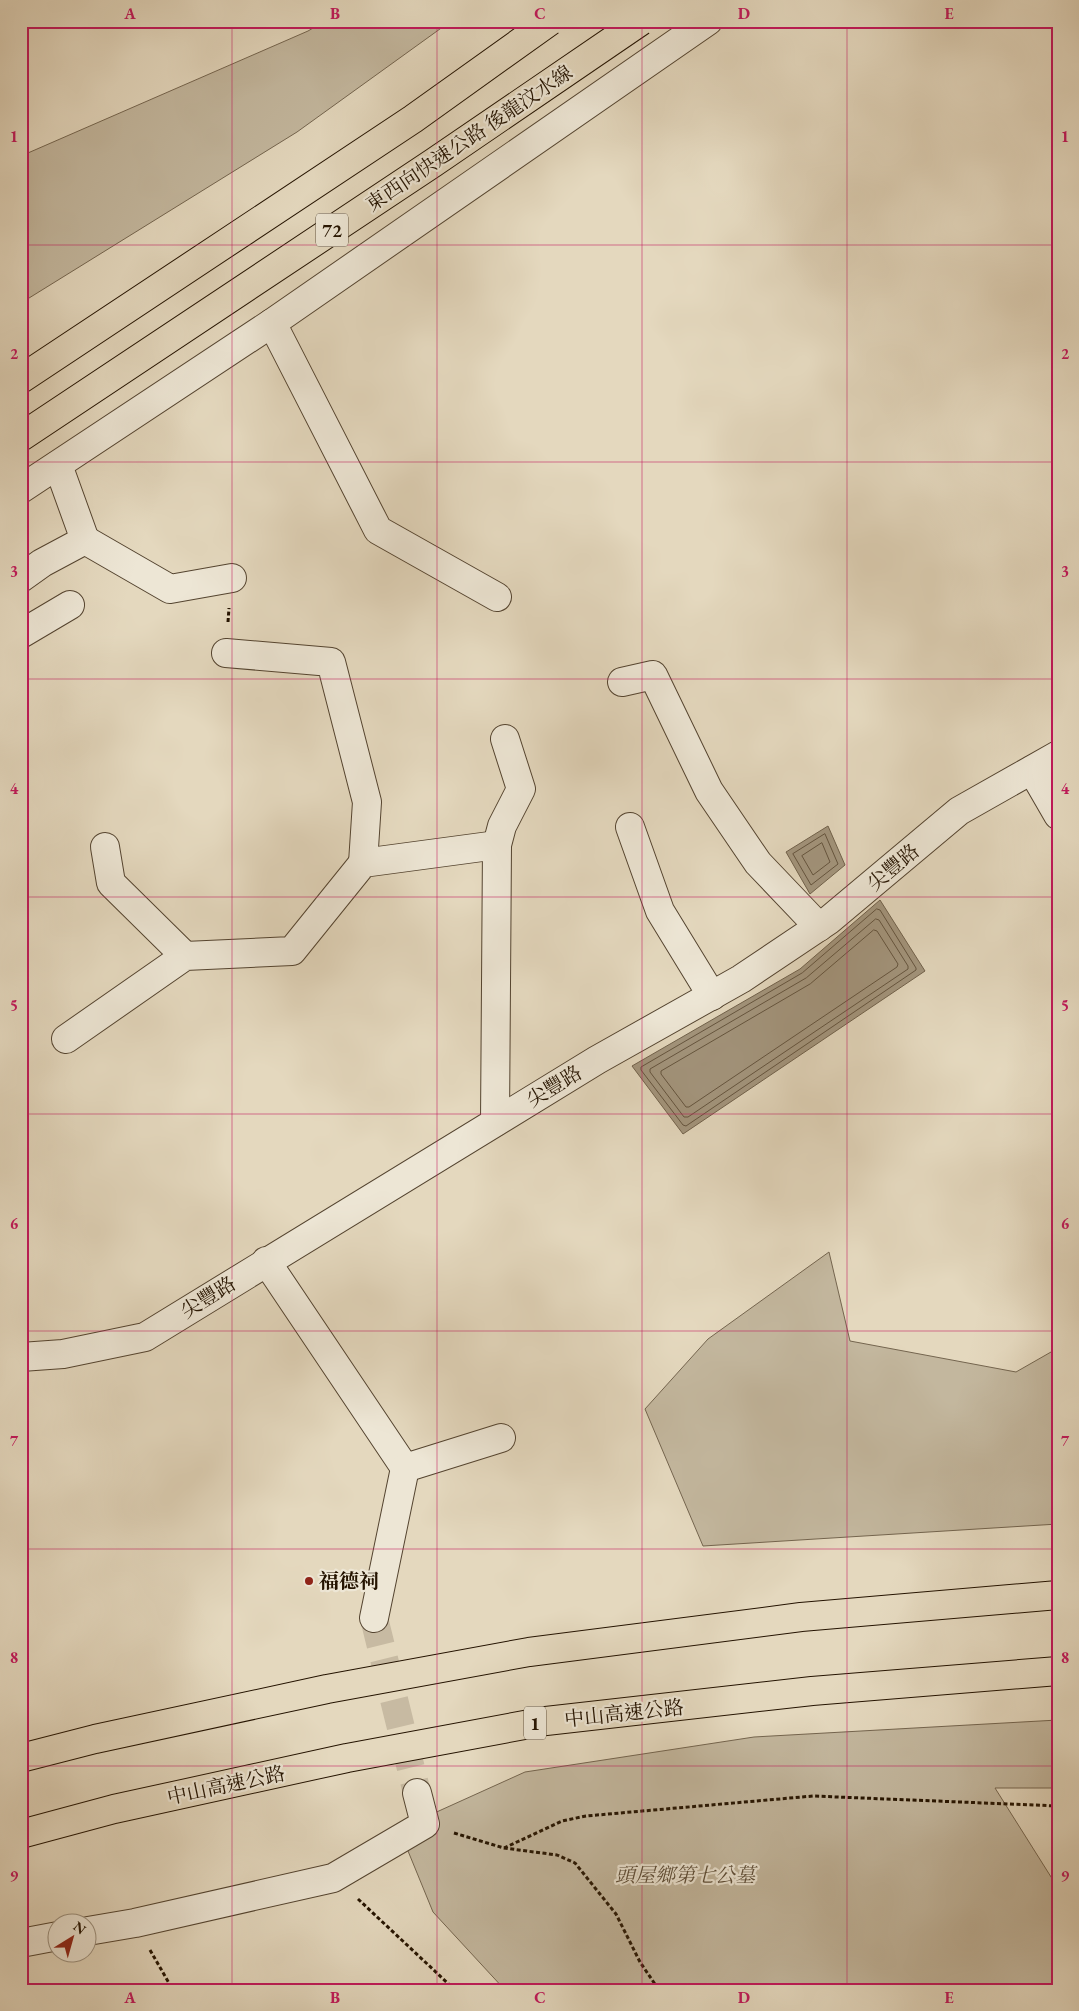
<svg xmlns="http://www.w3.org/2000/svg" width="1079" height="2011" font-family="'EB Garamond','Noto Serif TC',serif">
  <style>
    .green { fill: #c3b79e; stroke: #74654f }
    .water { fill: #a3957d; stroke: #70614b }
    .lines { fill: none; stroke-linecap: round; stroke-linejoin: round }
    .shore { stroke: #64543e; stroke-width: 1 }
    .minor-tunnel { stroke: #c7baa2; stroke-width: 28; stroke-dasharray: 28 14; stroke-linecap: butt }
    .minor-casing { stroke: #544430; stroke-width: 30 }
    .highway-casing { stroke: #241300; stroke-width: 30 }
    .path { stroke: #241300; stroke-width: 3; stroke-dasharray: 4 2.5; stroke-linecap: butt }
    .minor { stroke: #ede6d5; stroke-width: 28 }
    .highway { stroke: #e4d8be; stroke-width: 28 }
    .highway-bridge-casing { stroke: #241300; stroke-width: 30; stroke-linecap: butt }
    .highway-bridge { stroke: #e4d8be; stroke-width: 28 }
    .grid { fill: none; stroke: #c2185b; stroke-width: 1; stroke-opacity: 0.55 }
    .poi-dot { fill: #8f2418; stroke: #ede6d5; stroke-width: 2 }
    .labels { text-anchor: middle; dominant-baseline: central; stroke-width: 4.5; stroke-linejoin: round; paint-order: stroke }
    .shield { fill: #ede6d5; stroke: #605240; stroke-width: 1 }
    .shield-label { font-size: 19px; font-weight: bold; fill: #241300 }
    .street-label { font-size: 20px; fill: #241300; stroke: #ede6d5 }
    .poi-label { font-size: 20px; font-weight: bold; fill: #241300; stroke: #ede6d5; text-anchor: start }
    .park-label { font-size: 20px; font-style: italic; fill: #5c4c37; stroke: #ede6d5 }
    .neatline { fill: none; stroke: #c2185b; stroke-width: 2 }
    .grid-label { font-size: 16px; text-anchor: middle; font-weight: bold; fill: #c2185b }
  </style>
  <rect width="100%" height="100%" fill="#e4d8be"/>
  <filter id="stains"><feTurbulence type="fractalNoise" baseFrequency=".004" numOctaves="4"/><feColorMatrix values="0 0 0 0 .2 0 0 0 0 .09 0 0 0 0 .02 0 0 0 .5 -.17"/></filter>
  <radialGradient id="worn" r=".72"><stop offset=".6" stop-color="#630" stop-opacity="0"/><stop offset="1" stop-color="#630" stop-opacity=".3"/></radialGradient>
  <g class="green">
    <path d="M325,21H451L297,132L21,303V156L308,31Z"/>
    <path d="M829,1252L850,1341L1016,1372L1058,1348V1524L703,1546L645,1409L708,1339Z"/>
    <path d="M1058,1720V1788H995L1058,1888V1990H505L433,1912L399,1829L525,1772L754,1737Z"/>
  </g>
  <g class="water">
    <path d="M828,826L845,865L810,894L786,852Z"/>
    <path d="M880,900L925,971L683,1134L632,1066L800,969Z"/>
  </g>
  <g class="lines">
    <g class="shore">
      <path d="M825,834L838,864L811,885L793,854Z"/>
      <path d="M822,843L830,862L813,875L802,856Z"/>
      <path d="M877,909L880,910L916,968V970L686,1126L683,1125L641,1070V1067L802,973Z"/>
      <path d="M876,919L879,920L908,966V969L688,1117H684L650,1072V1069L806,978Z"/>
      <path d="M874,930L877,931L898,964L897,967L689,1107H686L661,1074V1071L810,984Z"/>
    </g>
    <path class="minor-tunnel" d="M374,1618L417,1793"/>
    <defs>
      <g id="minor">
        <path d="M272,323L378,530L497,597"/>
        <path d="M21,489L272,323L708,21"/>
        <path d="M85,540L170,589L232,578"/>
        <path d="M21,578L42,563L85,540L58,465"/>
        <path d="M21,634L70,605"/>
        <path d="M226,653L331,662L367,802L363,863"/>
        <path d="M622,682L653,675L709,791L758,863L819,927"/>
        <path d="M1032,770L1058,815"/>
        <path d="M630,827L660,911L712,996"/>
        <path d="M105,847L111,883L185,956"/>
        <path d="M66,1039L185,956L292,951L363,863L497,845"/>
        <path d="M495,1122L497,845L502,826L521,789L505,739"/>
        <path d="M266,1261L405,1468L374,1618"/>
        <path d="M21,1357L63,1354L145,1337L597,1060L741,979L829,920L959,811L1058,755"/>
        <path d="M405,1468L501,1438"/>
        <path d="M88,1931L135,1923L333,1878L425,1824L417,1793"/>
        <path d="M21,1943L58,1936"/>
      </g>
      <g id="highway">
        <path d="M21,1758L95,1739L327,1689L529,1652L801,1617L1058,1595"/>
        <path d="M21,1834L114,1809L347,1758L546,1721L812,1691L1058,1671"/>
      </g>
    </defs>
    <use href="#minor" class="minor-casing"/>
    <use href="#highway" class="highway-casing"/>
    <g class="path">
      <path d="M228,622L229,608"/>
      <path d="M454,1833L504,1848L557,1855L575,1863L616,1914L640,1962L659,1990"/>
      <path d="M504,1848L562,1821L586,1816L813,1796L1058,1806"/>
      <path d="M358,1899L455,1990"/>
      <path d="M150,1950L173,1990"/>
    </g>
    <use href="#minor" class="minor"/>
    <use href="#highway" class="highway"/>
    <defs>
      <g id="highway-bridge">
        <path d="M21,379L413,119L550,21"/>
        <path d="M21,437L433,163L641,21"/>
      </g>
    </defs>
    <use href="#highway-bridge" class="highway-bridge-casing"/>
    <use href="#highway-bridge" class="highway-bridge"/>
  </g>
  <path class="grid" d="M232,21V1990M437,21V1990M642,21V1990M847,21V1990M21,245H1058M21,462H1058M21,679H1058M21,897H1058M21,1114H1058M21,1331H1058M21,1549H1058M21,1766H1058"/>
  <circle class="poi-dot" cx="309" cy="1581" r="5"/>
  <g class="labels">
    <g class="shield">
      <rect x="316" y="213.5" width="32" height="33" rx="4"/>
      <rect x="524" y="1706.5" width="22" height="33" rx="4"/>
    </g>
    <g class="shield-label">
      <text x="332" y="230">72</text>
      <text x="535" y="1723">1</text>
    </g>
    <g class="street-label">
      <text transform="translate(469 138) rotate(-34)">東西向快速公路 後龍汶水線</text>
      <text transform="translate(893 867) rotate(-40)">尖豐路</text>
      <text transform="translate(554 1086) rotate(-31)">尖豐路</text>
      <text transform="translate(208 1297) rotate(-32)">尖豐路</text>
      <text transform="translate(624 1713) rotate(-6)">中山高速公路</text>
      <text transform="translate(226 1785) rotate(-12)">中山高速公路</text>
    </g>
    <g class="poi-label">
      <text x="319" y="1581">福德祠</text>
    </g>
    <g class="park-label">
      <text x="685" y="1875">頭屋鄉第七公墓</text>
    </g>
  </g>
  <rect width="1079" height="2011" fill="none" stroke="#e4d8be" stroke-width="55"/>
  <g transform="translate(72 1938) rotate(37)"><circle r="24" fill="#ede6d5" stroke="#9d9280"/>
  <path d="M0-4L9 19L0 12L-9 19Z" fill="#8f2418"/>
  <text y="-8" font-size="14" font-weight="bold" text-anchor="middle" fill="#241300">N</text>
  </g>
  <rect x="28" y="28" width="1024" height="1956" class="neatline"/>
  <g class="grid-label">
    <text x="130" y="19">A</text>
    <text x="335" y="19">B</text>
    <text x="540" y="19">C</text>
    <text x="744" y="19">D</text>
    <text x="949" y="19">E</text>
    <text x="14" y="142">1</text>
    <text x="1065" y="142">1</text>
    <text x="14" y="359">2</text>
    <text x="1065" y="359">2</text>
    <text x="14" y="577">3</text>
    <text x="1065" y="577">3</text>
    <text x="14" y="794">4</text>
    <text x="1065" y="794">4</text>
    <text x="14" y="1011">5</text>
    <text x="1065" y="1011">5</text>
    <text x="14" y="1229">6</text>
    <text x="1065" y="1229">6</text>
    <text x="14" y="1446">7</text>
    <text x="1065" y="1446">7</text>
    <text x="14" y="1663">8</text>
    <text x="1065" y="1663">8</text>
    <text x="14" y="1881">9</text>
    <text x="1065" y="1881">9</text>
    <text x="130" y="2003">A</text>
    <text x="335" y="2003">B</text>
    <text x="540" y="2003">C</text>
    <text x="744" y="2003">D</text>
    <text x="949" y="2003">E</text>
  </g>
  <rect width="100%" height="100%" filter="url(#stains)"/>
  <rect width="100%" height="100%" fill="url(#worn)"/>
</svg>
